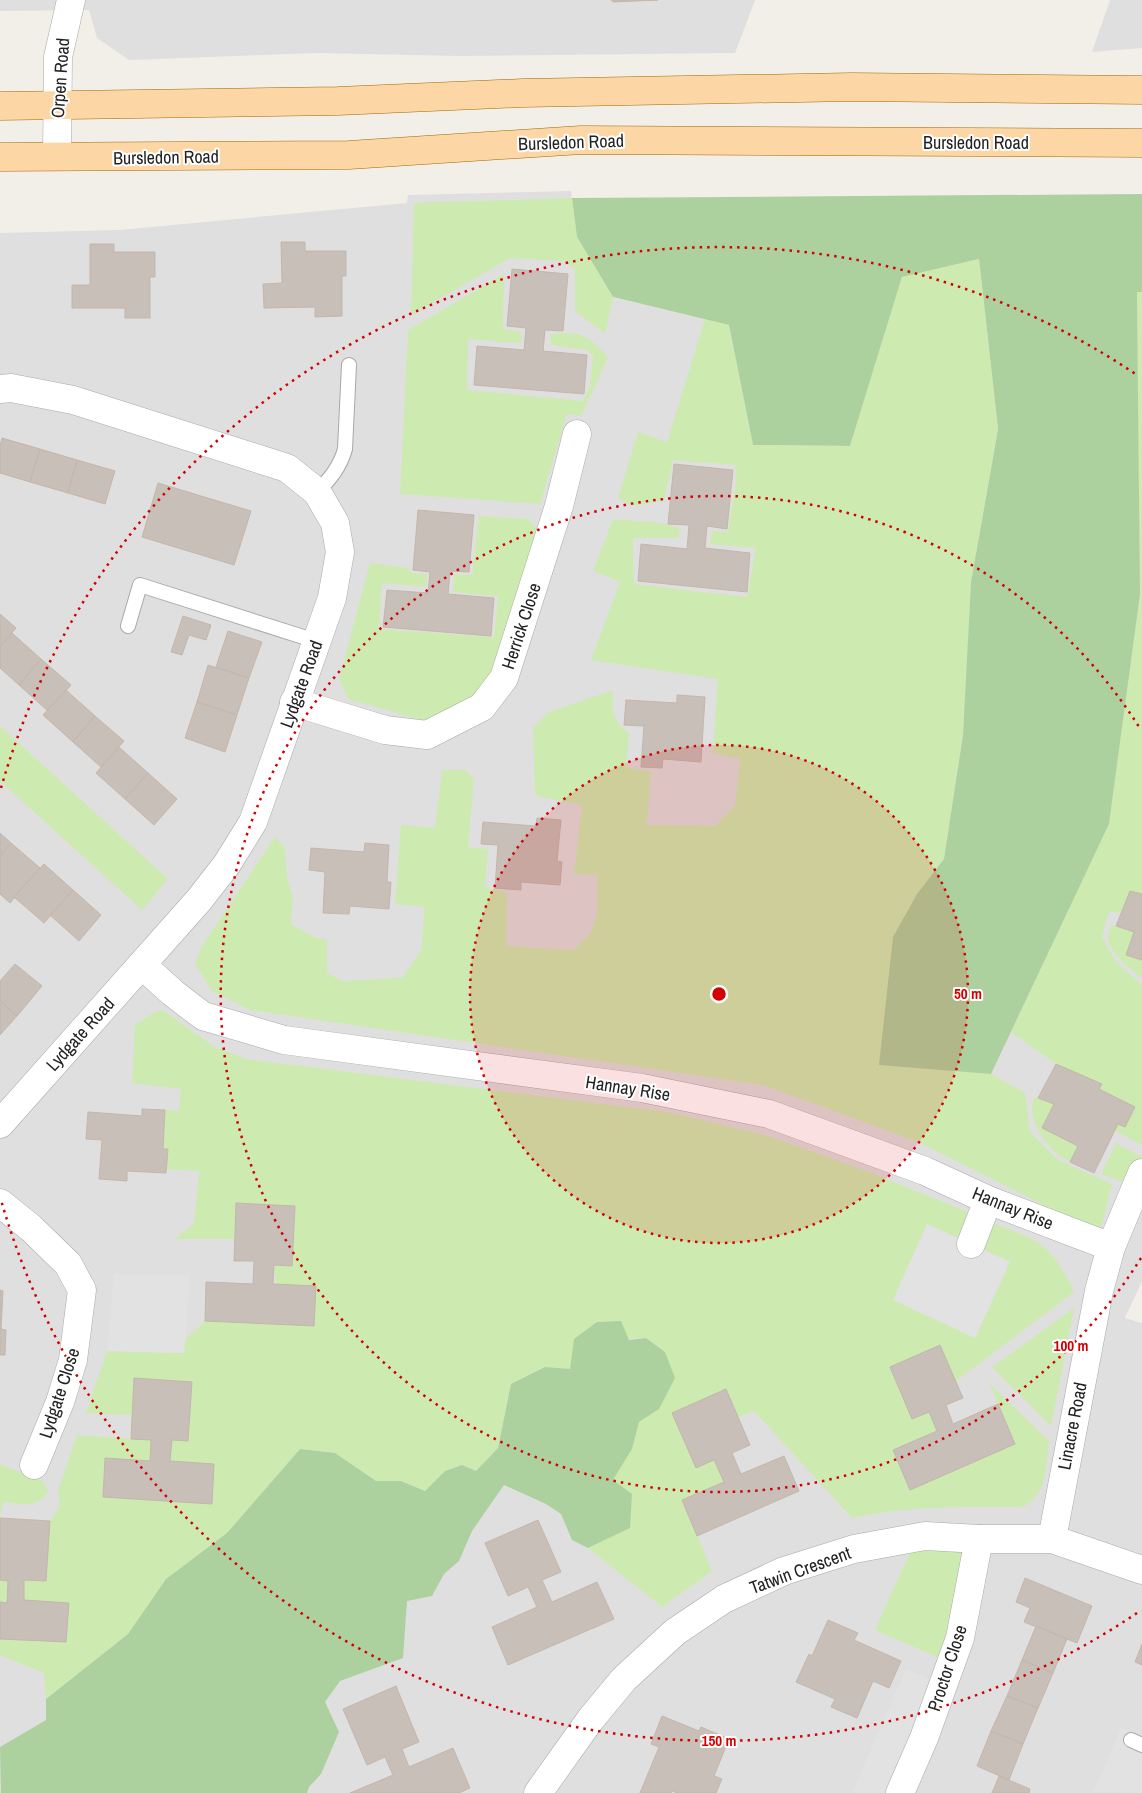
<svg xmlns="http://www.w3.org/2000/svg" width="1142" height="1793" font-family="'Archivo Narrow',sans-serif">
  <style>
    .residential { fill: #e0dfdf }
    .grass { fill: #cdebb0 }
    .forest { fill: #add19e }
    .parking { fill: #e2e2e2 }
    .building { fill: #c7bfb8; stroke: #c4b6ab }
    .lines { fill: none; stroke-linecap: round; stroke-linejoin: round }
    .lane-casing { stroke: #a9a9a9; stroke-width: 16 }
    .street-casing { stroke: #a9a9a9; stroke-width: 29 }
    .primary-casing { stroke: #a06b00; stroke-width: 29 }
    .lane { stroke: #fff; stroke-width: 14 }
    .street { stroke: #fff; stroke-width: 28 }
    .primary { stroke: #fcd6a4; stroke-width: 28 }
    .ring { fill: none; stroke: #d40000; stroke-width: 2.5; stroke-dasharray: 2.5 5 }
    .labels { text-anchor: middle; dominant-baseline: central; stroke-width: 4; stroke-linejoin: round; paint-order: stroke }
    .street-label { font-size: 18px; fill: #222; stroke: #fff }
    .centre { fill: #d40000; stroke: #fff; stroke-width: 2.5 }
    .ring-label { font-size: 15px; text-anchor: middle; font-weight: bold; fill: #d40000; stroke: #fff; stroke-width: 4; stroke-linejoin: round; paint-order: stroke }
  </style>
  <rect width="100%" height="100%" fill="#f2efe9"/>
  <g class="residential">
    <path d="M0,0H755L735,53L459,56L315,53L129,60L97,38L89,10L0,11Z"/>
    <path d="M1110,0H1142V48L1092,52Z"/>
    <path d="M571,191L577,237L612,297L729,325L806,823L1142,292V1281L1125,1318L1142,1323V1793H0V233L119,230L407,203L408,195Z"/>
  </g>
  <g class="grass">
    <path d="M572,198L577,237L613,297L605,334L575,311V269L564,261L510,258L411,315L414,203Z"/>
    <path d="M979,259L998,429L971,582L963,735L944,859L917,894L879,1065L991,1074L1025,1093L1030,1132L1058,1160L1112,1184L1100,1233L918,1142L763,1085L250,1010L212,991L195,964L201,948L275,837L285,848L287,878L293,897L291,924L314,937L327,940V973L342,981L402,978L422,949L424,907L395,904L401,825L435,828L442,770H465L474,779L468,847L488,849L485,887L507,893L506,946L573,950L591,933L597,913V875L574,874L582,805L537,796L535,792L533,728L549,712L613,690C613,710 611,721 629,733L626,767L651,772L647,825L715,826L735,806L740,759L713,753L718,679L591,660L620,582L593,571L613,519L662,523L681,529L678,538H633L634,584L747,597L756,548L710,544L712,531L728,532L736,482L735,465L673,460L664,500L634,506L618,498L638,432L667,442L705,319L729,325L753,445L850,446L902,277Z"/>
    <path d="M504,274L503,329L521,332V343L468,339L467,390L583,401L590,386L593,356L588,350L551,345L550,334C583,332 585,333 608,357L581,416L567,414L540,504L400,494L408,330Z"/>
    <path d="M1137,292H1142V894L1122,913L1111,911L1108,914L1102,937L1116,962L1142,985V1145L1115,1131L1118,1124L1125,1127L1135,1107L1099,1089L1101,1084L1056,1064L1011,1032L1109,824L1140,594Z"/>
    <path d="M479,516L528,519L540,533L499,673L477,703L432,723L348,699L339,679L370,563L408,568L412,573L427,574L426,587L382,583L379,629L494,637L498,596L453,592L454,574L472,575Z"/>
    <path d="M0,726L168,879L142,910L0,781Z"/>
    <path d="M1112,925L1134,932L1142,960V978C1131,970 1107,951 1108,936C1108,933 1111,928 1112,925Z"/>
    <path d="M163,1010L213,1046L246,1059L667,1112L765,1135L872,1173L970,1213L959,1239L927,1224L893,1300L1010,1262L981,1249L993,1223C1007,1229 1024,1234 1037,1242C1054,1252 1066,1275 1074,1292L956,1381L940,1345L890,1367L912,1419L929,1412L937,1431L893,1450L910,1490L1015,1444L989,1383L1049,1441C1045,1468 1049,1492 1023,1507C965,1507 909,1505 852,1518L754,1411L738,1417L726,1390L672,1413L696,1468L714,1460L724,1482L682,1500L712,1571L662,1607L588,1548L630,1528L613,1480L632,1449L639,1422L659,1409L665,1352L646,1338L575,1339L570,1369L545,1367L511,1384L498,1448L476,1471L462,1465L445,1471L425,1491L401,1481H376L335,1453L300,1449L227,1533L166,1579L128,1634L46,1699L44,1673L0,1655V1639L66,1642L69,1603L24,1600V1580L46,1581L50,1521L57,1512L60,1502L58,1491L77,1435L151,1440L150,1461L106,1459L103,1497L212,1504L170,1461L172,1440L188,1441L192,1382L135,1378L132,1415L86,1413L107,1351L184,1353L185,1340L205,1321L314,1325L316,1286L276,1284L274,1265H292L294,1206L236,1203L234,1239H175L194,1223L199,1171L166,1169L168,1149H163L165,1110L179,1111L181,1089L132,1083L135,1025L153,1013Z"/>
    <path d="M1034,1097L1054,1104L1042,1128L1078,1146L1070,1162C1050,1153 1025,1121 1034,1097Z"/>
    <path d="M1116,1143L1142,1157L1131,1185L1101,1174Z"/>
    <path d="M1074,1308L1051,1426L992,1367Z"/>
    <path d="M0,1464L43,1481L48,1491C39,1510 20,1503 3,1502L0,1518Z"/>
    <path d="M917,1537L979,1539L951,1663L875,1630Z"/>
    <path d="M0,1580L8,1581L7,1603L0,1602Z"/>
  </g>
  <g class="forest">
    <path d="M1142,194V292H1137L1140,594L1109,824L991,1074L879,1065L893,937L917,894L944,859L963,735L971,582L998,429L979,259L902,277L850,446L753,445L729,325L613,297L577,237L572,198Z"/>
    <path d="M621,1321L629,1340L646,1338L665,1352L675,1378L659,1409L639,1422L632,1449L613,1480L632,1494L630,1528L588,1548L572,1540L561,1514L546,1504L504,1485L472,1531L459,1561L444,1574L432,1596L407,1601L403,1658L340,1681L325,1702L339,1732L321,1774L309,1787L307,1793H1L0,1747L46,1720V1699L128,1634L166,1579L227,1533L300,1449L335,1453L376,1481H401L425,1491L445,1471L462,1465L476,1471L498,1448L511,1384L545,1367L570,1369L574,1339L597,1322Z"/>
  </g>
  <g class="parking">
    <path d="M927,1224L1010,1262L975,1338L893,1300Z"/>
    <path d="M114,1274L190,1275L184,1353L107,1351Z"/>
    <path d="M906,1669L935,1681L890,1793H852Z"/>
    <path d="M1121,1728L1142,1737V1793L1093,1792Z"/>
  </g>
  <g class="building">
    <path d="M611,0H658L613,2Z"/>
    <path d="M281,242H305V251H346V276H342V316L315,317V307L264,308L263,284L282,283Z"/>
    <path d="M90,244H114V252H155V277H150V318H125V308H72V285H90Z"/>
    <path d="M512,269L568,274L563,331L545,330L543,351L587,355L584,394L474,385L477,346L524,350L526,328L507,326Z"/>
    <path d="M2,438L40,449L30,482L0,473V446Z"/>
    <path d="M40,449L77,460L68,493L30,482Z"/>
    <path d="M77,460L115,471L105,504L68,493Z"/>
    <path d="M674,464L733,470L727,529L707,526L705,548L750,553L747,592L638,581L641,544L687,549L689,525L668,524Z"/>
    <path d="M158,483L251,511L234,565L142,537Z"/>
    <path d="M418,510L474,515L469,572L450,571L448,594L494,598L491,636L383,627L387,590L428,593L430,572L413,570Z"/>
    <path d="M0,614L16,628L0,647Z"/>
    <path d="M183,616L211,625L206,640L189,635L182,655L171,652Z"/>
    <path d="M228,631L262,642L249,678L216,667Z"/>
    <path d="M12,633L41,659L19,685L0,668V647Z"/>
    <path d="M41,659L71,685L48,711L19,685Z"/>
    <path d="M208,665L249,678L237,715L197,702Z"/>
    <path d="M66,690L95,716L73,742L43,715Z"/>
    <path d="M677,695L705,697L701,762L663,759L662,768L641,767L644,726L624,725L626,700L677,703Z"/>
    <path d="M197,702L237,715L225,752L185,738Z"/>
    <path d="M95,716L124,741L101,767L73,742Z"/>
    <path d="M119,747L148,773L125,799L96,773Z"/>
    <path d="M148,773L177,799L154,825L125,799Z"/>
    <path d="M537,818L561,820L557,861L562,862L560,885L521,882V890L495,888L498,845L481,844L483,822L536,826Z"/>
    <path d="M0,833L11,843L0,856Z"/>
    <path d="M11,843L40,868L10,903L0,894V856Z"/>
    <path d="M365,843L389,845L387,882H391L389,909L350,906L349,914L323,913L325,872L309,870L311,848L364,852Z"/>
    <path d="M44,864L73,890L44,923L14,897Z"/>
    <path d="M73,890L101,915L79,941L50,915Z"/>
    <path d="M1130,891L1142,894V960L1126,955L1134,932L1116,926Z"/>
    <path d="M15,964L42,986L17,1016L0,1001V981Z"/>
    <path d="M0,1001L17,1016L0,1035Z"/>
    <path d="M1056,1064L1102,1084L1099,1089L1135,1107L1125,1127L1118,1124L1094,1173L1070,1162L1078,1146L1042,1128L1054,1104L1038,1098Z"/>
    <path d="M142,1109L165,1110L163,1149H168L166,1173L127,1171V1181L99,1179L102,1140L86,1139L88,1112L142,1116Z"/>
    <path d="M236,1203L295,1206L292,1266L274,1265L273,1284L316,1286L314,1326L205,1321L206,1282L253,1284L254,1261H234Z"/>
    <path d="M0,1290L3,1291L1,1329L6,1330L5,1355H0Z"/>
    <path d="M940,1345L963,1398L946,1405L953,1424L998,1404L1015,1444L910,1490L893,1450L937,1431L929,1412L912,1419L890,1367Z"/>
    <path d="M134,1378L192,1382L188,1441L172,1440L170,1461L214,1464L212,1504L103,1497L105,1458L150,1461L151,1440L131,1439Z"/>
    <path d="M726,1389L750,1445L732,1453L741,1474L784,1456L799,1491L697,1536L682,1500L724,1482L714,1460L696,1468L672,1413Z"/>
    <path d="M0,1518L50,1521L46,1581L24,1580V1600L69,1603L66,1642L0,1639V1602L7,1603L8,1581L0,1580Z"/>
    <path d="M538,1520L561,1572L542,1580L552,1602L597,1582L614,1619L508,1665L492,1627L537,1607L528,1587L508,1596L485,1543Z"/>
    <path d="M1025,1578L1092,1606L1077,1643L1024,1622L1030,1608L1016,1602Z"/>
    <path d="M828,1620L858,1633L854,1640L901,1661L889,1688L873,1681L857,1718L831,1707L835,1699L796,1682L809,1654L812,1656Z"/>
    <path d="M1036,1626L1067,1639L1053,1673L1022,1660Z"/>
    <path d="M1142,1644V1665L1135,1662Z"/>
    <path d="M1022,1660L1053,1673L1038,1708L1007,1696Z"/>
    <path d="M396,1686L419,1742L402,1749L409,1767L453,1748L470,1788L459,1793H350L393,1775L385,1757L367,1765L343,1709Z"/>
    <path d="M1007,1696L1038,1708L1023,1744L991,1731Z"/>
    <path d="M662,1716L699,1731L701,1727L729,1739L714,1776L722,1779L716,1793H677L672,1791L671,1793H640L659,1747L651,1744Z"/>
    <path d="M991,1731L1023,1744L1009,1780L977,1766Z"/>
    <path d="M999,1776L1030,1789L1029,1793H992Z"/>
  </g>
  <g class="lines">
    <defs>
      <g id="lane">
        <path d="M317,492C330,479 340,467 345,449L349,365"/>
        <path d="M128,626L140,585L316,641"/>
        <path d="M1131,1740L1142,1745"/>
      </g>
      <g id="street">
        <path d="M57,156L58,57L71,0"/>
        <path d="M0,389L11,388L73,400L287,468L317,492L335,523L340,552L332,598L253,822L227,864L199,900L0,1124"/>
        <path d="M294,702L385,730L427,735L482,707L504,678L559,506L577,434"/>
        <path d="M142,965L173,993L203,1016L284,1040L642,1088L769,1114L925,1171L988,1200L1111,1247"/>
        <path d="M0,1203L31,1228L68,1264L82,1290L73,1360L60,1402L34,1465"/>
        <path d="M971,1244L988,1200"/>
        <path d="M1052,1539L1099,1291L1111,1247L1142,1173"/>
        <path d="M538,1793L590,1720L624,1679L675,1632L724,1599L784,1571L854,1549L925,1536L979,1539H1052L1142,1570"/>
        <path d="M900,1793L924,1738L960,1638L979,1539"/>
      </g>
      <g id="primary">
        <path d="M0,106L338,101L523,93L852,87L1142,90"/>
        <path d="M0,157L349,155L581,140L1142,143"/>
      </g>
    </defs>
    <use href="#lane" class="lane-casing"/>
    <use href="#street" class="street-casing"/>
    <use href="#primary" class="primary-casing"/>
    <use href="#lane" class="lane"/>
    <use href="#street" class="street"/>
    <use href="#primary" class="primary"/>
  </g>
  <circle cx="719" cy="994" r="249" fill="#d40000" fill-opacity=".12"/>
  <g class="ring">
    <circle cx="719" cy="994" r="249"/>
    <path d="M1141 1258A498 498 0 1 1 1141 730"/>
    <path d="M1137 1613A747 747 0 0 1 1 1200M1 788A747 747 0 0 1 1137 375"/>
  </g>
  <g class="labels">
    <g class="street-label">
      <text transform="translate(60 78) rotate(-86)">Orpen Road</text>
      <text transform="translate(571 142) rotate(-2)">Bursledon Road</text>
      <text x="976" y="142">Bursledon Road</text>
      <text transform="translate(166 157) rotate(-1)">Bursledon Road</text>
      <text transform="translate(521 626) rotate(-72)">Herrick Close</text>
      <text transform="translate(301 684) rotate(-70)">Lydgate Road</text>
      <text transform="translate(80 1034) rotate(-48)">Lydgate Road</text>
      <text transform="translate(628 1088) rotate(9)">Hannay Rise</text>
      <text transform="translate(1013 1208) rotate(22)">Hannay Rise</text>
      <text transform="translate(59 1393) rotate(-72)">Lydgate Close</text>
      <text transform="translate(1072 1426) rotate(-79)">Linacre Road</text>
      <text transform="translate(800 1570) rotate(-20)">Tatwin Crescent</text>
      <text transform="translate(947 1668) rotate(-72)">Proctor Close</text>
    </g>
  </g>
  <circle cx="719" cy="994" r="8" class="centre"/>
  <g class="ring-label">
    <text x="968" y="999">50 m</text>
    <text x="1071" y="1351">100 m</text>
    <text x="719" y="1746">150 m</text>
  </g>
</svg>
